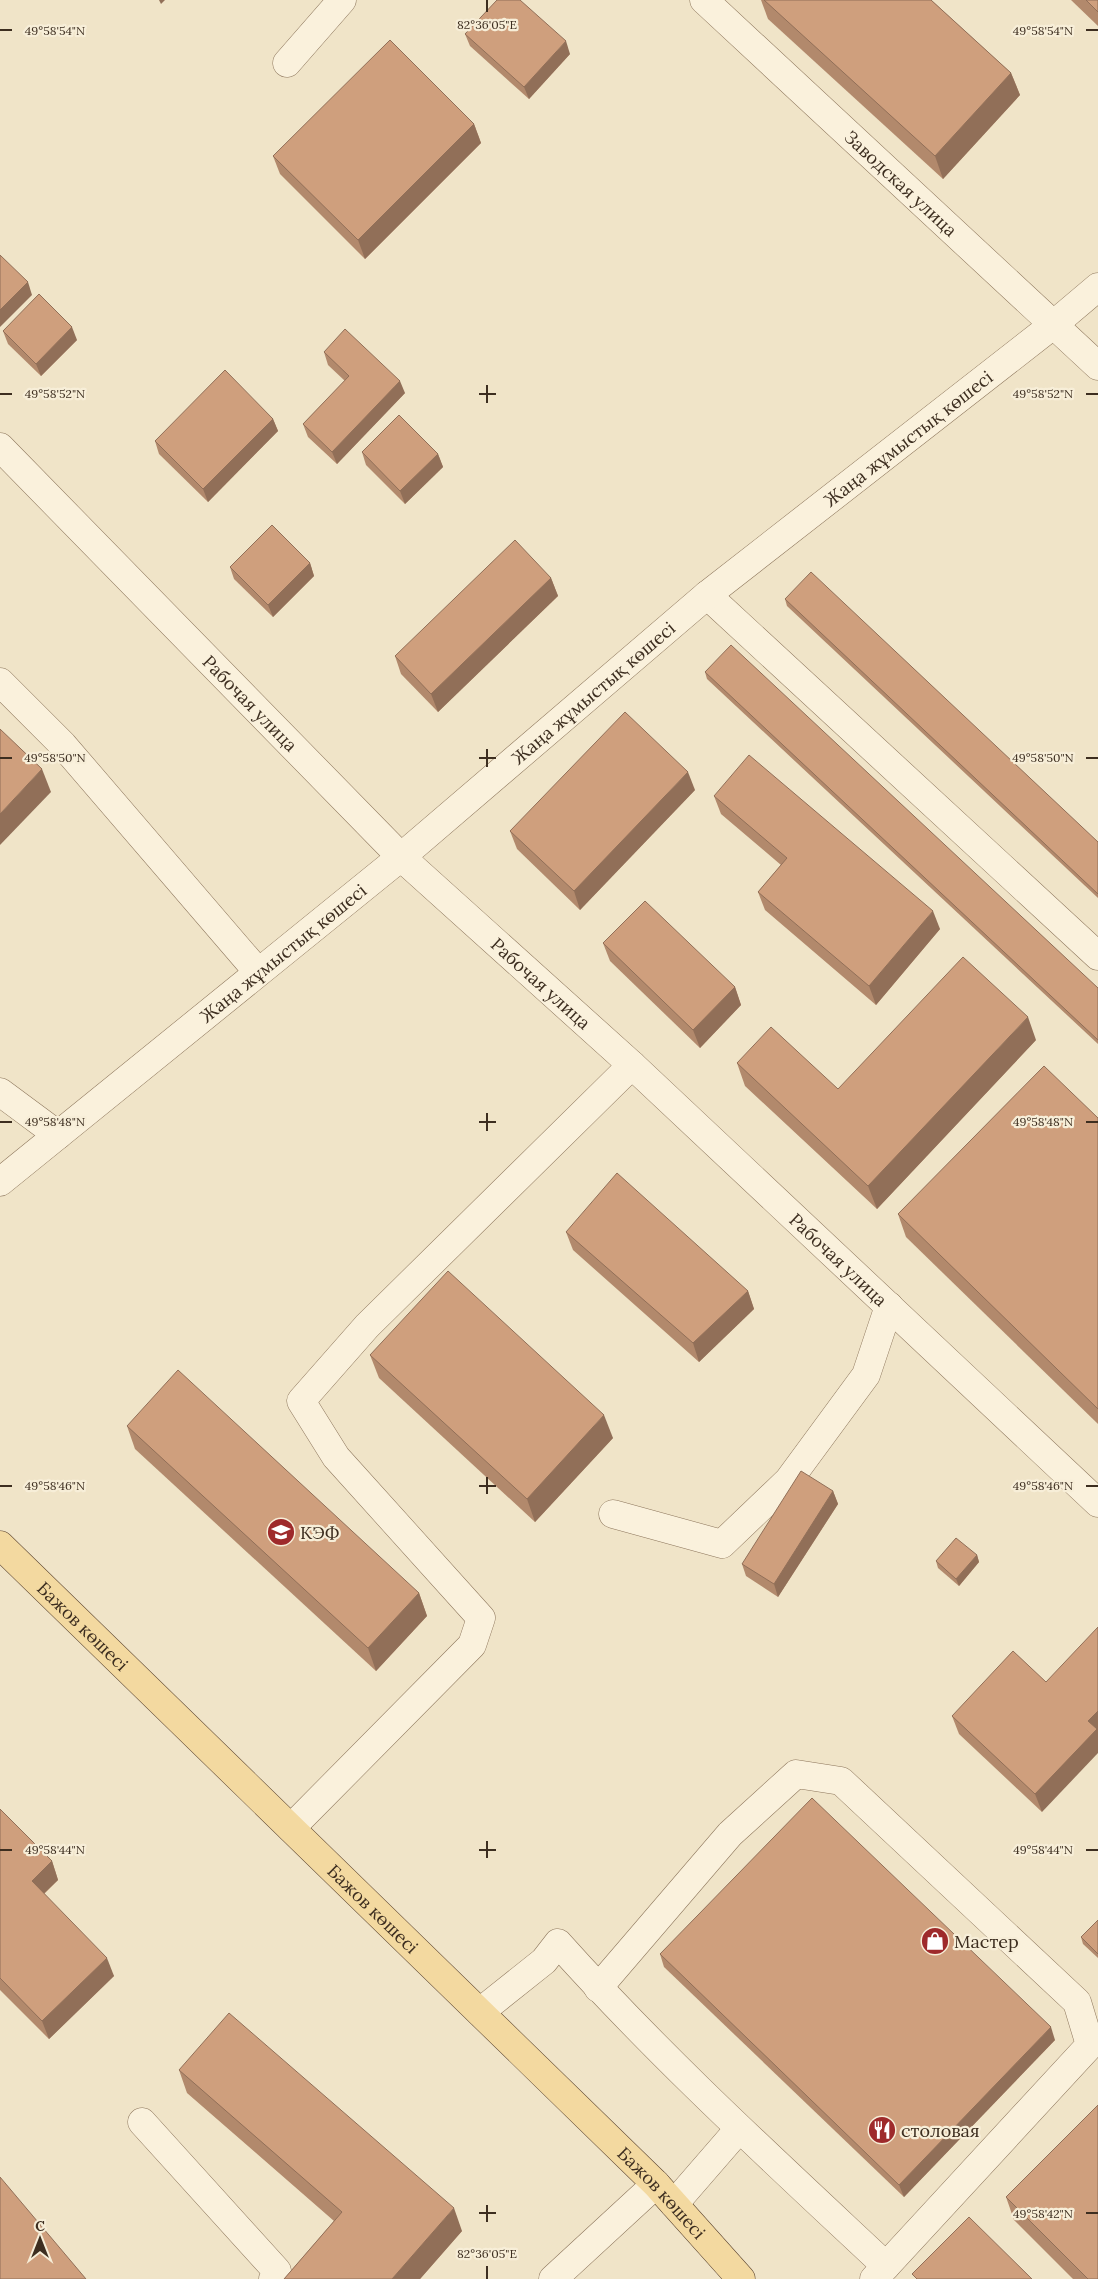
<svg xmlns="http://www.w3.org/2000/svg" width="1098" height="2279" font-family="Lora,serif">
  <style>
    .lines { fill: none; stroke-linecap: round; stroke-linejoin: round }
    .minor-casing { stroke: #8d765c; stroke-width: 29 }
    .major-casing { stroke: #5b4430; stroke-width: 29 }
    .minor { stroke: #faf1dc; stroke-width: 28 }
    .major { stroke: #f3d9a0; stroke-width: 28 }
    .wall { fill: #b2896c }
    .shaded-wall { fill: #916f58 }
    .building { fill: #cf9f7d; stroke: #916f58 }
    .ticks { fill: none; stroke: #3d2e20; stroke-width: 2 }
    .labels { text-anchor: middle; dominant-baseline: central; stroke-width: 4.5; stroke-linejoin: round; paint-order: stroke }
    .street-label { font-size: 18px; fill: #3d2e20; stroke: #f7eed8 }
    .poi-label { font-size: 18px; fill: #3d2e20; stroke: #f7eed8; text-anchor: start }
    .ticks-label { font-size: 12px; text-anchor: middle; fill: #3d2e20; stroke: #f7eed8; stroke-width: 4.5; stroke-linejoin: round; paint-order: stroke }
  </style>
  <rect width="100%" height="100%" fill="#f0e4c8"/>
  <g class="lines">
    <defs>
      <g id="minor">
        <path id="s1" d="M704,0L1098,366"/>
        <path d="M287,63L342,0"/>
        <path id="s2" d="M0,447L401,857L632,1065L1098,1503"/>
        <path d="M707,595L1098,956"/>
        <path d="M0,682L63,745L258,972"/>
        <path d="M0,1092L58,1135"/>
        <path id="s3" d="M0,1182L401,857L707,595L1053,325L1098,287"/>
        <path d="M613,1514L722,1544L788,1481L866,1375L889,1306"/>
        <path d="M291,1828L472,1645L481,1618L336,1457L301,1401L367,1326L632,1065"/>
        <path d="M598,1988L730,1834L796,1774L841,1781L1077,2002L1090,2045L874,2279"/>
        <path d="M480,2012L544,1961L558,1943C660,2057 774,2161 886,2266"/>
        <path d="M142,2122L277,2271L273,2279"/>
        <path d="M674,2204L739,2129"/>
        <path d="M553,2279L656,2184"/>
      </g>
      <g id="major">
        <path id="s4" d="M0,1545L656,2184L741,2279"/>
      </g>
    </defs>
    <use href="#minor" class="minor-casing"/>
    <use href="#major" class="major-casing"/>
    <use href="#minor" class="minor"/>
    <use href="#major" class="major"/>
  </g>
  <g class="wall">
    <path d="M761,0H931L1011,73L1020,95L943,179L768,19Z"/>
    <path d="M1071,0H1098V26Z"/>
    <path d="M465,34L570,54L529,99L470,46Z"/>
    <path d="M474,124L481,143L365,259L280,174L273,156Z"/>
    <path d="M3,331L77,340L41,376L8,344Z"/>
    <path d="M324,352L405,393L337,464L308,437L303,424L345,381L328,365Z"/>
    <path d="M273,419L278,431L208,502L159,454L155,441Z"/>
    <path d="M362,452L438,454L443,467L405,504L366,465Z"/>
    <path d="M310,563L314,576L273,617L234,579L230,567Z"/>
    <path d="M551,578L558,596L438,712L401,674L395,656Z"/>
    <path d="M785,599L1098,842V898L787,606Z"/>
    <path d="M705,672L1098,988V1044L707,679Z"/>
    <path d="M695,790L580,910L517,849L510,831Z"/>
    <path d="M714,796L940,929L876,1005L765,910L758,892L781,865L721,814Z"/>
    <path d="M603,943L735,987L741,1005L700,1048L610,961Z"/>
    <path d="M1036,1040L877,1209L745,1086L737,1063L838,1089Z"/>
    <path d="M1098,1118V1424L906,1237L898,1214Z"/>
    <path d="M566,1232L748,1291L754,1309L699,1362L573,1250Z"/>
    <path d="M370,1355L613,1438L535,1522L379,1378Z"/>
    <path d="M127,1426L419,1593L427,1616L376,1671L135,1449Z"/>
    <path d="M833,1491L838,1504L778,1597L746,1576L742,1564Z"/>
    <path d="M977,1555L979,1562L959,1586L938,1568L936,1561Z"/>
    <path d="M1046,1682L1042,1812L959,1734L952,1716Z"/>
    <path d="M0,1809L52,1861L58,1880L44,1894L114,1976L49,2039L0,1990Z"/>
    <path d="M1098,1920V1958L1083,1944L1081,1937Z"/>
    <path d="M660,1954L1055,2040L904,2197L664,1967Z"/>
    <path d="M179,2070L462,2231L420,2279H284L334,2221L187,2093Z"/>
    <path d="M1006,2197L1098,2279H1073L1014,2220Z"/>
  </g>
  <g class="shaded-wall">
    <path d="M159,0H165L161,4Z"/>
    <path d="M566,41L570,54L529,99L524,87Z"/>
    <path d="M1011,73L1020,95L943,179L935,156Z"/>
    <path d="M474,124L481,143L365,259L358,240Z"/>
    <path d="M28,282L32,295L0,327V310Z"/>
    <path d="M72,327L77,340L41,376L36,364Z"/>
    <path d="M400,381L405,393L337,464L332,452Z"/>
    <path d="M273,419L278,431L208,502L203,489Z"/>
    <path d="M438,454L443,467L405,504L400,491Z"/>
    <path d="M310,563L314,576L273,617L268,605Z"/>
    <path d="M551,578L558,596L438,712L431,694Z"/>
    <path d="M42,769L51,792L0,845V814Z"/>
    <path d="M688,772L695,790L580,910L574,891Z"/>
    <path d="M933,911L940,929L876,1005L869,986Z"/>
    <path d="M735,987L741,1005L700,1048L693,1030Z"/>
    <path d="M1028,1017L1036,1040L877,1209L868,1186Z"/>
    <path d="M748,1291L754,1309L699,1362L693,1343Z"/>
    <path d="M604,1415L613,1438L535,1522L527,1499Z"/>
    <path d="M833,1491L838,1504L778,1597L774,1584Z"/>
    <path d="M977,1555L979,1562L959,1586L956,1579Z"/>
    <path d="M419,1593L427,1616L376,1671L368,1648Z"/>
    <path d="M1098,1711V1753L1042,1812L1035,1794L1088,1721Z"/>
    <path d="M52,1861L58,1880L38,1899L32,1881Z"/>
    <path d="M107,1958L114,1976L49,2039L42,2021Z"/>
    <path d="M1051,2027L1055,2040L904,2197L899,2185Z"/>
    <path d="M454,2208L462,2231L420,2279H392Z"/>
  </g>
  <g class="building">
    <path d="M497,0H520L566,41L524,87L465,34Z"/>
    <path d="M764,0H931L1011,73L935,156Z"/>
    <path d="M1086,0H1098V12Z"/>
    <path d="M390,40L474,124L358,240L273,156Z"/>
    <path d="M0,255L28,282L0,310Z"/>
    <path d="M39,294L72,327L36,364L3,331Z"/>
    <path d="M345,329L400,381L332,452L303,424L349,376L324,352Z"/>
    <path d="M225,370L273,419L203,489L155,441Z"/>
    <path d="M399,415L438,454L400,491L362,452Z"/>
    <path d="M272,525L310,563L268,605L230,567Z"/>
    <path d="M515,540L551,578L431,694L395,656Z"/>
    <path d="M811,572L1098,842V894L785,599Z"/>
    <path d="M731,645L1098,988V1040L705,672Z"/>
    <path d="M625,712L688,772L574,891L510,831Z"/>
    <path d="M0,729L42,769L0,814Z"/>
    <path d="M749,755L933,911L869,986L758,892L787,858L714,796Z"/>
    <path d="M645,901L735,987L693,1030L603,943Z"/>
    <path d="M963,957L1028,1017L868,1186L737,1063L771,1027L838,1089Z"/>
    <path d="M1044,1066L1098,1118V1409L898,1214Z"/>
    <path d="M617,1173L748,1291L693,1343L566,1232Z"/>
    <path d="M448,1271L604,1415L527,1499L370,1355Z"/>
    <path d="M178,1370L419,1593L368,1648L127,1426Z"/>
    <path d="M801,1471L833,1491L774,1584L742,1564Z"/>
    <path d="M956,1538L977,1555L956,1579L936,1561Z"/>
    <path d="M1098,1627V1711L1088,1721L1097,1729L1035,1794L952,1716L1013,1651L1046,1682Z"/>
    <path d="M812,1798L1051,2027L899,2185L660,1954Z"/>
    <path d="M0,1809L52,1861L32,1881L107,1958L42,2021L0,1978Z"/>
    <path d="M1098,1920V1954L1081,1937Z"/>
    <path d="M229,2013L454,2208L392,2279H284L342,2212L179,2070Z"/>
    <path d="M1098,2105V2279H1088L1006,2197Z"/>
    <path d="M0,2177L86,2279H0Z"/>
    <path d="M969,2217L1032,2279H917L912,2274Z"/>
  </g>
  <path class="ticks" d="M487,0V12M0,30H12M1086,30H1098M487,385V403M0,394H12M479,394H496M1086,394H1098M487,749V767M0,758H12M479,758H496M1086,758H1098M487,1113V1131M0,1122H12M479,1122H496M1086,1122H1098M487,1477V1494M0,1486H12M479,1486H496M1086,1486H1098M487,1841V1858M0,1850H12M479,1850H496M1086,1850H1098M487,2205V2222M479,2213H496M1086,2213H1098M487,2266V2279"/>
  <defs>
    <symbol id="university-disc" viewBox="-11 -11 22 22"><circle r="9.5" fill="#9e2a2b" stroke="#f7eed8"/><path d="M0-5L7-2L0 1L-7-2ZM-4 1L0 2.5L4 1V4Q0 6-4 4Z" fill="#fff"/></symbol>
    <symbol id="shop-disc" viewBox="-11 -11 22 22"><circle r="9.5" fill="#9e2a2b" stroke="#f7eed8"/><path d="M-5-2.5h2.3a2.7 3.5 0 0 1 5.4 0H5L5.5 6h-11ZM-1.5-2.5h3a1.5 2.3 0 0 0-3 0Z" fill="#fff"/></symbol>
    <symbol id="restaurant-disc" viewBox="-11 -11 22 22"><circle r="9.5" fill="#9e2a2b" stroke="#f7eed8"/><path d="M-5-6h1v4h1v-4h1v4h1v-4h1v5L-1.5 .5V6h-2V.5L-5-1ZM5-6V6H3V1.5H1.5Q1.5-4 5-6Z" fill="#fff"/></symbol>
  </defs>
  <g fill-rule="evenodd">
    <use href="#university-disc" x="265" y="1516" width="32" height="32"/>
    <use href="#shop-disc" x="919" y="1925" width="32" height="32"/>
    <use href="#restaurant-disc" x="866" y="2114" width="32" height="32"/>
  </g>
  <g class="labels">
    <g class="street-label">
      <text stroke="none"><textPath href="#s1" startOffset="269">Заводская улица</textPath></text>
      <text stroke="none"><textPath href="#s3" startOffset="1174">Жаңа жұмыстық көшесі</textPath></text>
      <text stroke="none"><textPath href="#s3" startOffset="769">Жаңа жұмыстық көшесі</textPath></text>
      <text stroke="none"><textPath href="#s2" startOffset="358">Рабочая улица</textPath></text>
      <text stroke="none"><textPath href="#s3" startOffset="364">Жаңа жұмыстық көшесі</textPath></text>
      <text stroke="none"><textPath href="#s2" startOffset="762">Рабочая улица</textPath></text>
      <text stroke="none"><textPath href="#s2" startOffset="1168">Рабочая улица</textPath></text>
      <text stroke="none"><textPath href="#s4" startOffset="116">Бажов көшесі</textPath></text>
      <text stroke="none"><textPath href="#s4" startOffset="521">Бажов көшесі</textPath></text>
      <text stroke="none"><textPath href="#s4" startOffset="926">Бажов көшесі</textPath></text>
    </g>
    <g class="poi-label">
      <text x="300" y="1532">КЭФ</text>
      <text x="954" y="1941">Мастер</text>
      <text x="901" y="2130">столовая</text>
    </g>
  </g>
  <g class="ticks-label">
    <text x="487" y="29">82°36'05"E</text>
    <text x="55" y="35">49°58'54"N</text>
    <text x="1043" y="35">49°58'54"N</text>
    <text x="55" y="398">49°58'52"N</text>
    <text x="1043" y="398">49°58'52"N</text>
    <text x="55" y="762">49°58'50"N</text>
    <text x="1043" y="762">49°58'50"N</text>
    <text x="55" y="1126">49°58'48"N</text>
    <text x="1043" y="1126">49°58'48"N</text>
    <text x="55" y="1490">49°58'46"N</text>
    <text x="1043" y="1490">49°58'46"N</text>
    <text x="55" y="1854">49°58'44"N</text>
    <text x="1043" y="1854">49°58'44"N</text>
    <text x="1043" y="2218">49°58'42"N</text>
    <text x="487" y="2258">82°36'05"E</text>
  </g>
  <g transform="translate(40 2239)" stroke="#f7eed8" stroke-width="4" paint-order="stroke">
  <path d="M0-4L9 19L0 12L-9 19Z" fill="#3d2e20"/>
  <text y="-8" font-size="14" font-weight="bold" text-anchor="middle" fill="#3d2e20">С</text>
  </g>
</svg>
